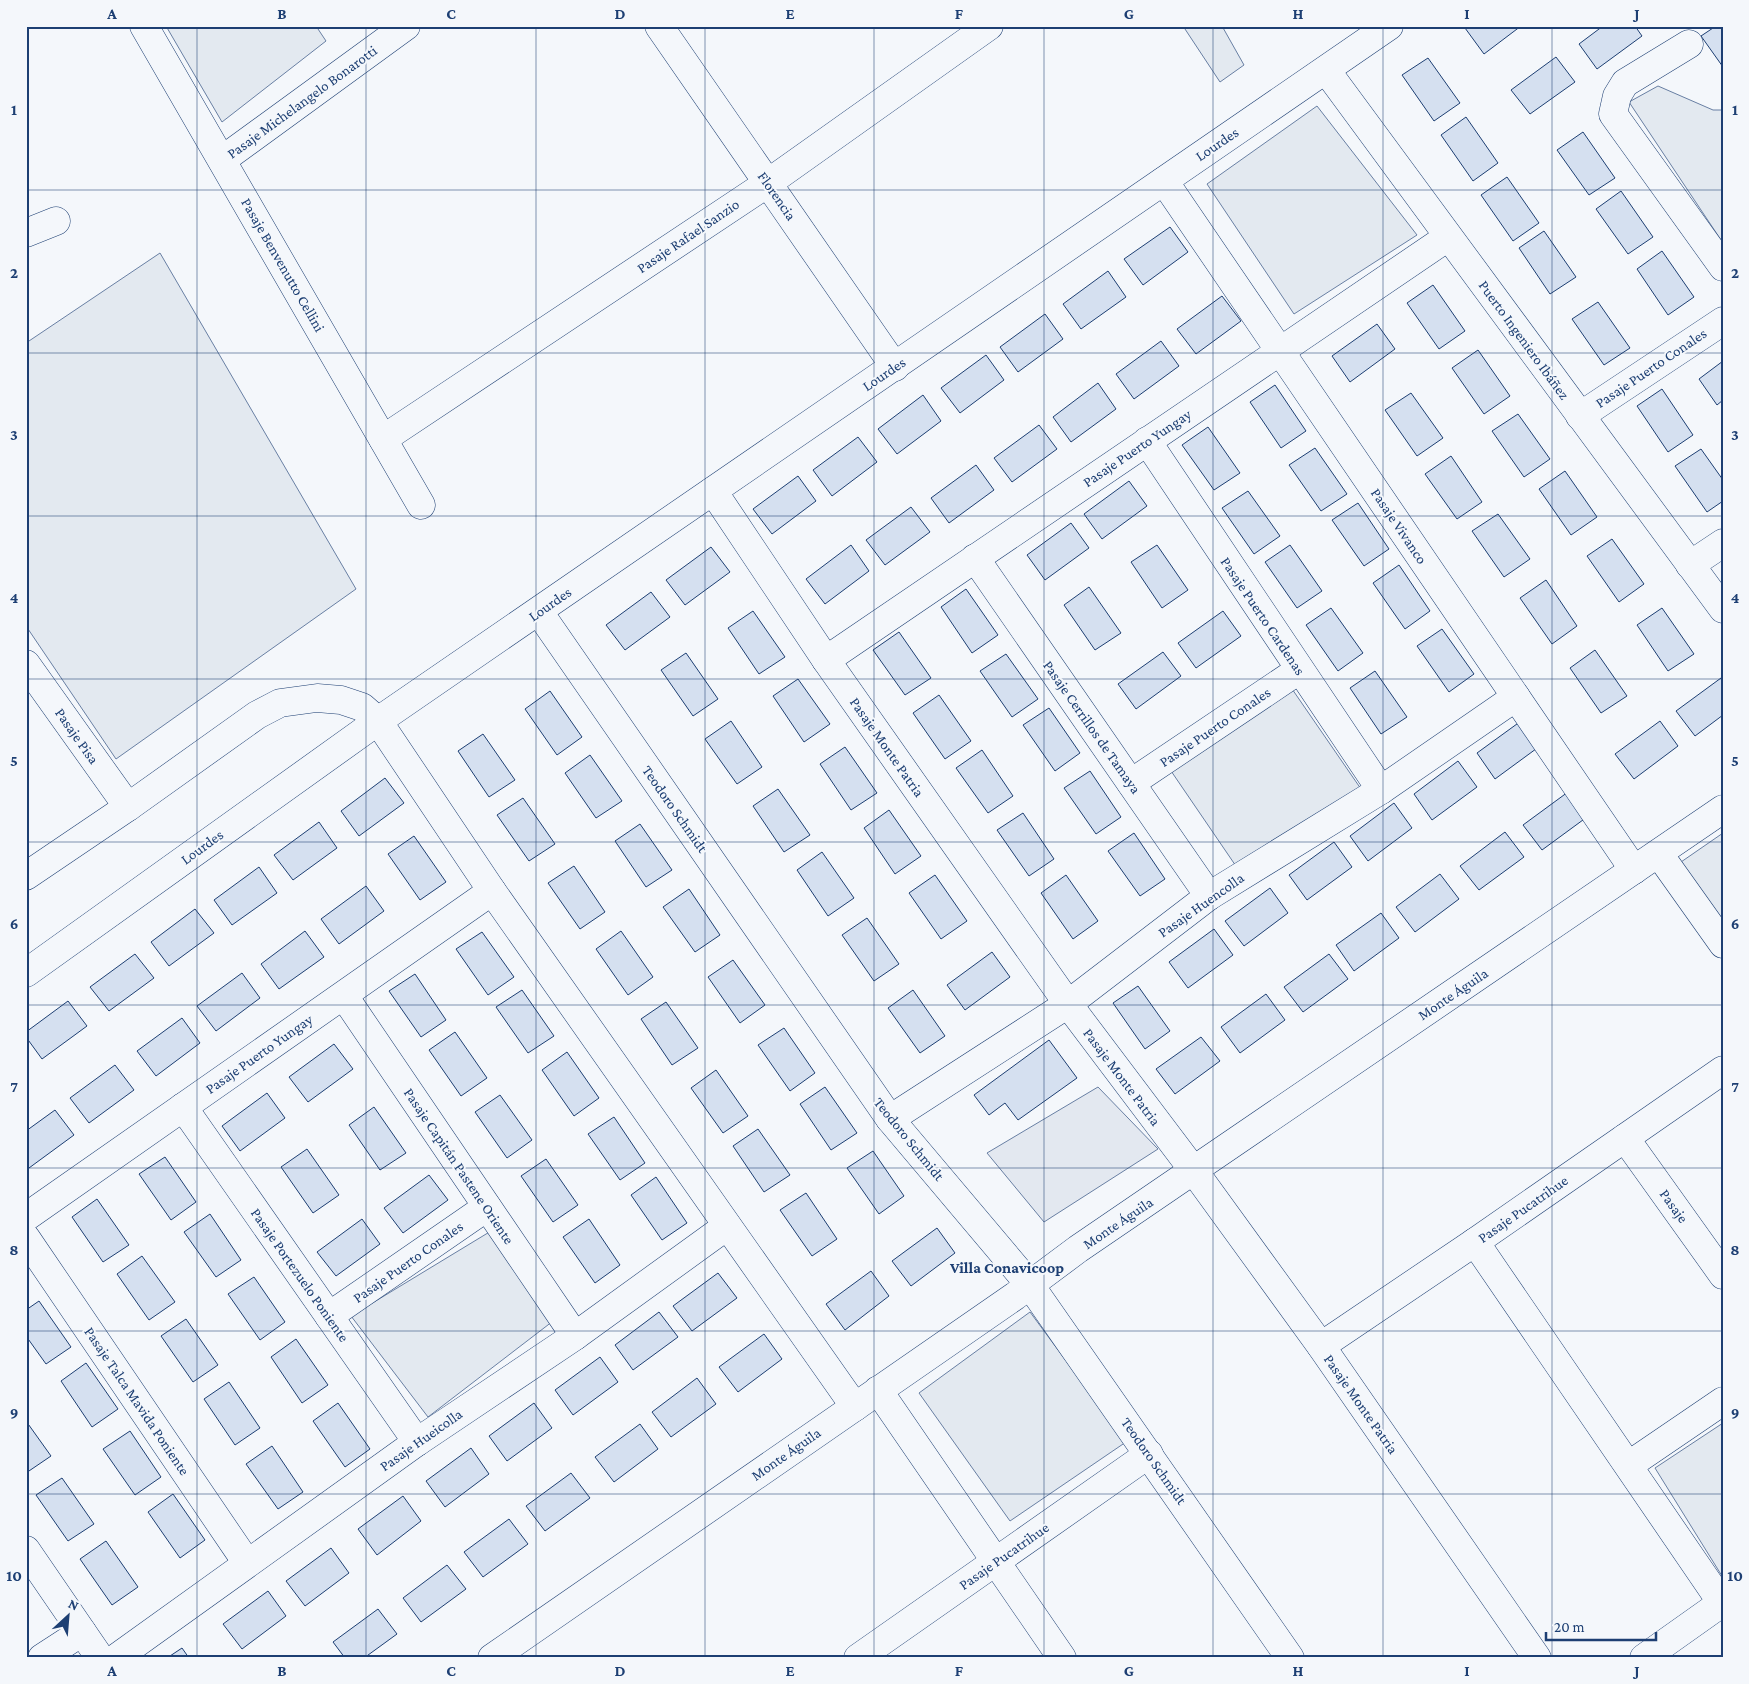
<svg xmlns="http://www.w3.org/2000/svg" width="1749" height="1684" font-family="'Crimson Pro',serif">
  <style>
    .green { fill: #e3e9f0; stroke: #687fa3 }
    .parking { fill: #e3e8f0; stroke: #687fa3 }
    .building { fill: #d5e0f0; stroke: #1d3f73 }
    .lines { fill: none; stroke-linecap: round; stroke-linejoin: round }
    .minor-casing { stroke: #1d3f73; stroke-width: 29 }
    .tertiary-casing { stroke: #1d3f73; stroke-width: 29 }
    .minor { stroke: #f4f7fb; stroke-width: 28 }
    .tertiary { stroke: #f4f7fb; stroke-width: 28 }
    .grid { fill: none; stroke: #1d3f73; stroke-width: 1; stroke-opacity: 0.55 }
    .labels { text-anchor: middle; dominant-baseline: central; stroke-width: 4; stroke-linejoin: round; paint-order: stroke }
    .street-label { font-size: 15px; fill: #1d3f73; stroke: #f4f7fb }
    .neighbourhood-label { font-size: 16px; font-weight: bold; fill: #1d3f73; stroke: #f4f7fb }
    .neatline { fill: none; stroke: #1d3f73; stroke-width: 2 }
    .grid-label { font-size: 16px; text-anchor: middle; font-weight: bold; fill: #1d3f73 }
  </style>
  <rect width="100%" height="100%" fill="#f4f7fb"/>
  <g class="green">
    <path d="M166,26H316L326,41L222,122Z"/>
    <path d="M1183,26H1222L1244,65L1220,82Z"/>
    <path d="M1658,86L1713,110H1723V243L1629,102Z"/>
    <path d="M1317,106L1417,235L1294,314L1207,184Z"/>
    <path d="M160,253L356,589L116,759L26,626V343Z"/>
    <path d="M1290,686L1361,789L1240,872L1169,768Z"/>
    <path d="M1723,833V921L1681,862Z"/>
    <path d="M496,1228L557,1318L428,1417L351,1316Z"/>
    <path d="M1030,1312L1126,1442L1010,1521L919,1393Z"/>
    <path d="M1723,1423V1576H1722L1655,1468Z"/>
  </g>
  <path class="parking" d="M1098,1087L1158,1149L1044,1222L987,1153Z"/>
  <g class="building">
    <path d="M1468,26H1521L1484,54L1465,28Z"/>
    <path d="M1603,26H1635L1642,36L1597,69L1579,44Z"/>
    <path d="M1716,26H1723V67L1701,36Z"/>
    <path d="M1556,57L1575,82L1530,114L1511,90Z"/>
    <path d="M1428,58L1460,103L1434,121L1402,75Z"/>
    <path d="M1466,117L1498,163L1473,181L1441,135Z"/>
    <path d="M1583,132L1615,178L1589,195L1557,150Z"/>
    <path d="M1507,177L1539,223L1513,241L1481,195Z"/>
    <path d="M1621,191L1653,237L1628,254L1596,209Z"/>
    <path d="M1170,227L1188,252L1143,285L1124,259Z"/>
    <path d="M1544,231L1576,277L1550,294L1519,248Z"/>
    <path d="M1662,251L1694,297L1668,315L1637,269Z"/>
    <path d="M1108,271L1126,297L1081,329L1063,304Z"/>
    <path d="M1433,285L1465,331L1439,349L1407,303Z"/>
    <path d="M1222,296L1241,321L1196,354L1177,329Z"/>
    <path d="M1598,302L1630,348L1604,365L1572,319Z"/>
    <path d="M1045,314L1063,339L1018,372L1000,347Z"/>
    <path d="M1377,324L1395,349L1350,382L1332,356Z"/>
    <path d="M1161,341L1179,366L1134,399L1116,374Z"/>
    <path d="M1478,350L1510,396L1484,414L1452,368Z"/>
    <path d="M986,355L1004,380L960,413L941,388Z"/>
    <path d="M1723,361V400L1717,405L1699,379Z"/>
    <path d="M1098,383L1116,409L1071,442L1053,417Z"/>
    <path d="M1275,385L1306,431L1281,448L1250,402Z"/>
    <path d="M1662,389L1693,435L1668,452L1637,406Z"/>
    <path d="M1411,393L1443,438L1417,456L1385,410Z"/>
    <path d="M923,395L941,421L897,454L878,429Z"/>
    <path d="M1518,414L1550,459L1524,477L1492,431Z"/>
    <path d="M1039,425L1057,449L1012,482L994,458Z"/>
    <path d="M1208,427L1240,473L1214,490L1182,445Z"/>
    <path d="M858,437L877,462L832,496L813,470Z"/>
    <path d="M1315,448L1347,494L1321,511L1289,465Z"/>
    <path d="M1701,449L1723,480V501L1707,512L1675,466Z"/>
    <path d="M1451,456L1482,502L1457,519L1425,474Z"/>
    <path d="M976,465L994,490L949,523L931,498Z"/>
    <path d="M1565,471L1597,517L1571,535L1539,489Z"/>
    <path d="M798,476L816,501L772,534L753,509Z"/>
    <path d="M1129,481L1147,506L1102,539L1084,514Z"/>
    <path d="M1248,491L1280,536L1254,554L1222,508Z"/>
    <path d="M1358,503L1389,549L1364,566L1332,520Z"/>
    <path d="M911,507L930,532L885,565L866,540Z"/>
    <path d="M1498,514L1530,559L1504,577L1472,531Z"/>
    <path d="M1071,523L1089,548L1045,580L1027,555Z"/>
    <path d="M1612,539L1644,584L1619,602L1587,556Z"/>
    <path d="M851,545L869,571L825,604L806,579Z"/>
    <path d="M1157,545L1188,590L1162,608L1131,562Z"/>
    <path d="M1290,545L1322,591L1297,608L1265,562Z"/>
    <path d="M711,547L730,572L685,605L666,580Z"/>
    <path d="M1399,565L1430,611L1405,629L1373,583Z"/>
    <path d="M1546,580L1577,626L1552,644L1520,598Z"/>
    <path d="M1089,587L1121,633L1095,650L1064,605Z"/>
    <path d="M966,589L998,635L972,653L941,607Z"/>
    <path d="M651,592L670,617L625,650L606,625Z"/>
    <path d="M1331,608L1363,653L1338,671L1306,625Z"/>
    <path d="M1662,608L1694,654L1668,671L1637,625Z"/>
    <path d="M753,611L785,657L759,674L728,628Z"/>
    <path d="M1223,611L1241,636L1196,668L1178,643Z"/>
    <path d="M1442,629L1474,674L1449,692L1417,646Z"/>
    <path d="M899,632L931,678L905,695L873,650Z"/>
    <path d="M1595,650L1627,696L1601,713L1570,668Z"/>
    <path d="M1163,652L1181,676L1136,709L1118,684Z"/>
    <path d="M686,653L718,699L693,716L661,670Z"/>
    <path d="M1006,654L1038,699L1012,717L980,671Z"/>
    <path d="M1375,671L1407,717L1381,734L1350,688Z"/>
    <path d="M1721,678L1723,680V715L1695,736L1676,711Z"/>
    <path d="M798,679L830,724L804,742L773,696Z"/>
    <path d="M550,691L582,737L557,755L525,709Z"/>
    <path d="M939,695L971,741L945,759L913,713Z"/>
    <path d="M1049,708L1080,753L1055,771L1023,725Z"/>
    <path d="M731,721L762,767L737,784L705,739Z"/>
    <path d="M1521,721L1540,746L1495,779L1477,753Z"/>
    <path d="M1660,721L1678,746L1634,779L1615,754Z"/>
    <path d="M483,734L515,780L489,797L458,751Z"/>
    <path d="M845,747L877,793L851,810L820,764Z"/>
    <path d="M982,750L1013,796L988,813L956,768Z"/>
    <path d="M590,755L622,801L596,818L565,773Z"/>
    <path d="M1458,761L1477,787L1432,820L1414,794Z"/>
    <path d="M1090,771L1121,817L1096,834L1064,788Z"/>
    <path d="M385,778L404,803L359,836L341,811Z"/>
    <path d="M778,789L810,835L784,852L753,806Z"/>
    <path d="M1568,792L1587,817L1542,850L1523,825Z"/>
    <path d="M523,798L555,844L529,861L497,815Z"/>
    <path d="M1394,803L1412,828L1368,861L1350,836Z"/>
    <path d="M889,810L921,856L895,874L864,828Z"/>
    <path d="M1023,813L1054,859L1029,876L997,830Z"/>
    <path d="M319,822L337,848L293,880L274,855Z"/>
    <path d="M640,824L672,870L646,887L615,841Z"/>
    <path d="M1505,832L1524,857L1479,890L1460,866Z"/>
    <path d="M1134,833L1165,879L1140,896L1108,851Z"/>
    <path d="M414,836L446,882L420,900L388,854Z"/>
    <path d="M1334,842L1352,867L1307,900L1289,875Z"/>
    <path d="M822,852L854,898L828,916L797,870Z"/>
    <path d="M574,866L605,912L580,929L548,883Z"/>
    <path d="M259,867L277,893L232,925L214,900Z"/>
    <path d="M1440,874L1459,899L1415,932L1396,907Z"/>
    <path d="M935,875L967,921L941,939L909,893Z"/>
    <path d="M1066,875L1098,921L1073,939L1041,893Z"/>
    <path d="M366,886L384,911L339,944L321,919Z"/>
    <path d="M1270,888L1288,913L1244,946L1225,921Z"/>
    <path d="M689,889L720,935L695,952L663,907Z"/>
    <path d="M195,909L214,933L169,966L151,942Z"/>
    <path d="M1381,913L1399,938L1354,971L1336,945Z"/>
    <path d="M867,918L899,964L874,981L842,935Z"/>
    <path d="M1214,929L1233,955L1188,988L1169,962Z"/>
    <path d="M305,931L324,957L279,989L261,964Z"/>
    <path d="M621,931L653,977L628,995L596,949Z"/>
    <path d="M482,932L514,977L488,995L456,949Z"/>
    <path d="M992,952L1010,977L965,1010L947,985Z"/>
    <path d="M135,954L154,978L109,1011L90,987Z"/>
    <path d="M1329,954L1348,979L1303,1012L1284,987Z"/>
    <path d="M733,960L765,1005L740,1023L708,977Z"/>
    <path d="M242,973L260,998L216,1031L197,1006Z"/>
    <path d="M415,974L446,1020L421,1037L389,991Z"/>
    <path d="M1138,986L1170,1031L1145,1049L1113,1003Z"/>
    <path d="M522,990L554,1036L528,1053L496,1007Z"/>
    <path d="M913,990L945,1036L920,1053L888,1008Z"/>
    <path d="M1266,994L1285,1020L1240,1053L1221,1027Z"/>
    <path d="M68,1001L87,1026L42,1059L26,1037V1032Z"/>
    <path d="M666,1002L698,1048L672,1065L641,1019Z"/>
    <path d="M182,1018L200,1043L156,1076L137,1051Z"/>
    <path d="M784,1028L815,1073L790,1091L758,1045Z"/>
    <path d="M455,1032L487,1078L461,1096L429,1050Z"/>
    <path d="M1201,1037L1220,1061L1175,1094L1156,1069Z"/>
    <path d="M1049,1040L1077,1078L1018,1120L1005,1103L989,1115L974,1095Z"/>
    <path d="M334,1044L353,1069L308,1102L289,1077Z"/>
    <path d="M567,1052L599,1098L574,1116L542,1070Z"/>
    <path d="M115,1065L134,1090L89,1123L70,1098Z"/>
    <path d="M716,1070L748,1116L723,1133L691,1088Z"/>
    <path d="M825,1087L857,1133L831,1150L800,1104Z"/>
    <path d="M267,1093L285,1118L240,1151L222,1126Z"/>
    <path d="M500,1095L532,1140L507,1158L475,1112Z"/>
    <path d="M374,1107L406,1153L380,1170L349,1125Z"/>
    <path d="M55,1110L74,1135L29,1168L26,1164V1131Z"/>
    <path d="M614,1117L645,1163L620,1180L588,1134Z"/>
    <path d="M758,1129L790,1175L764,1192L733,1146Z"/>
    <path d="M307,1149L339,1195L313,1213L281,1167Z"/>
    <path d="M873,1151L904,1196L879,1214L847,1168Z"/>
    <path d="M165,1157L196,1202L171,1220L139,1174Z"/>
    <path d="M546,1159L578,1205L553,1222L521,1176Z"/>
    <path d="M429,1175L448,1200L403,1233L384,1208Z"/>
    <path d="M656,1177L687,1223L662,1240L631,1195Z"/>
    <path d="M806,1193L837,1239L812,1256L780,1210Z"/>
    <path d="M97,1199L129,1245L103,1262L72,1217Z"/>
    <path d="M210,1214L241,1260L216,1277L184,1232Z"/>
    <path d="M362,1219L380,1244L336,1276L317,1252Z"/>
    <path d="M589,1219L620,1265L595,1283L563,1237Z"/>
    <path d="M937,1228L955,1253L911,1286L892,1261Z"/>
    <path d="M142,1256L175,1302L149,1320L117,1274Z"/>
    <path d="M871,1271L889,1296L845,1330L826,1304Z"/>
    <path d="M718,1273L737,1298L692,1331L673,1306Z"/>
    <path d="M254,1277L285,1322L260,1340L228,1294Z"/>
    <path d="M39,1301L71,1347L46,1364L26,1336V1310Z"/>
    <path d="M659,1312L678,1337L633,1370L615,1345Z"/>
    <path d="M186,1319L218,1365L193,1382L161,1336Z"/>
    <path d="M764,1334L782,1359L738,1392L719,1367Z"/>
    <path d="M296,1339L328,1385L302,1403L271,1357Z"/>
    <path d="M600,1357L618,1382L573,1415L555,1390Z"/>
    <path d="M86,1363L118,1409L92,1427L61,1381Z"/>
    <path d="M697,1378L716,1404L671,1437L652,1412Z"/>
    <path d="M229,1382L260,1428L235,1445L204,1399Z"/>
    <path d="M338,1403L370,1449L345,1467L313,1421Z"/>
    <path d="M534,1403L552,1428L507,1461L489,1436Z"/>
    <path d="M26,1421L51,1456L26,1473Z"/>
    <path d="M640,1424L658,1449L614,1482L595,1457Z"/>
    <path d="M130,1431L161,1477L135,1495L103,1449Z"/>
    <path d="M272,1446L303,1492L278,1509L246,1464Z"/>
    <path d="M471,1448L489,1474L445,1507L426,1481Z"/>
    <path d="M571,1473L590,1498L545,1531L526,1506Z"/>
    <path d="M62,1478L94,1524L68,1541L36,1495Z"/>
    <path d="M173,1494L205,1540L180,1558L148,1512Z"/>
    <path d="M403,1496L421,1521L377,1555L358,1529Z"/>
    <path d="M509,1519L528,1544L483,1577L464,1552Z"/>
    <path d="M106,1541L138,1587L112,1605L80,1559Z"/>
    <path d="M331,1548L349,1573L305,1606L286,1581Z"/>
    <path d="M447,1565L466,1589L421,1622L403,1598Z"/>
    <path d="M268,1591L286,1616L242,1649L223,1624Z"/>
    <path d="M378,1609L397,1634L364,1658H345L333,1642Z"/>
    <path d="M182,1648L189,1658H167Z"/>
  </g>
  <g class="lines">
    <defs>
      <g id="minor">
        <path d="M144,26L421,505"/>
        <path d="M659,26L895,367"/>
        <path d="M1689,44L1625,83L1617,96L1613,114L1723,267"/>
        <path d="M1326,70L1723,609"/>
        <path d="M222,160L406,26"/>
        <path d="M1164,181L1634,870"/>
        <path d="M26,233L56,221"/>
        <path d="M1580,416L1723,321"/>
        <path d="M383,439L768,183L989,26"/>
        <path d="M1147,441L1381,790"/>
        <path d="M713,491L826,660L1068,1004L1194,1171L1321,1346L1537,1658"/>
        <path d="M975,558L1209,896"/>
        <path d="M1690,565L1723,543"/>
        <path d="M539,612L890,1119L1030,1285L1290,1658"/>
        <path d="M826,660L1448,237"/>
        <path d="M26,664L128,807"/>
        <path d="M378,721L492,891L855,1407"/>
        <path d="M1131,783L1299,670"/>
        <path d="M1659,854L1723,944"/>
        <path d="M344,996L575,1336"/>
        <path d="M183,1107L417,1442"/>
        <path d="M890,1119L1068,1004L1209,896L1381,790L1516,697"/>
        <path d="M1625,1138L1723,1275"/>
        <path d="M26,1217L492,891"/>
        <path d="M26,1238L247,1563"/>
        <path d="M1475,1242L1722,1603"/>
        <path d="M329,1316L487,1207"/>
        <path d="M1321,1346L1475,1242L1723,1070"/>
        <path d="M878,1390L1062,1658"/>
        <path d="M1629,1465L1723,1401"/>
        <path d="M26,1550L100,1658"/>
        <path d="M42,1658L82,1632"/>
        <path d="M116,1658L417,1442L575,1336L727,1226"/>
        <path d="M492,1658L1015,1296L1078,1249L1723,809"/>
        <path d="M858,1658L1149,1454"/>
        <path d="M1644,1658L1723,1602"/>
      </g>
      <g id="tertiary">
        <path d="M26,876L128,807L257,715L280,703L317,698L341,700L362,707L378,721"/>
        <path d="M26,973L378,721L1389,26"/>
      </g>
    </defs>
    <use href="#minor" class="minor-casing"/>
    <use href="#tertiary" class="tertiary-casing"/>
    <use href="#minor" class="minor"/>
    <use href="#tertiary" class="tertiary"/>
  </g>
  <path class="grid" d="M197,26V1658M366,26V1658M536,26V1658M705,26V1658M874,26V1658M1044,26V1658M1213,26V1658M1383,26V1658M1552,26V1658M26,190H1723M26,353H1723M26,516H1723M26,679H1723M26,842H1723M26,1005H1723M26,1168H1723M26,1331H1723M26,1494H1723"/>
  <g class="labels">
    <g class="street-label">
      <text transform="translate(302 102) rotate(-36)">Pasaje Michelangelo Bonarotti</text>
      <text transform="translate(1217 144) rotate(-34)">Lourdes</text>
      <text transform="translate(777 196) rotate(55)">Florencia</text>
      <text transform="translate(688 236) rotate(-34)">Pasaje Rafael Sanzio</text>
      <text transform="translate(283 265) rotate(60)">Pasaje Benvenutto Cellini</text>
      <text transform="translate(1524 340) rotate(54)">Puerto Ingeniero Ibáñez</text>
      <text transform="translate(1651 368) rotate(-34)">Pasaje Puerto Conales</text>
      <text transform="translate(884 374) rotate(-34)">Lourdes</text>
      <text transform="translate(1137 448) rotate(-34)">Pasaje Puerto Yungay</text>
      <text transform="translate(1399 526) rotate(56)">Pasaje Vivanco</text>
      <text transform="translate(550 604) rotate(-35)">Lourdes</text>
      <text transform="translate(1263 616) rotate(56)">Pasaje Puerto Cardenas</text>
      <text transform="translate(1092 727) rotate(55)">Pasaje Cerrillos de Tamaya</text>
      <text transform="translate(1215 727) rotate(-34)">Pasaje Puerto Conales</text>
      <text transform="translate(77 736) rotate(55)">Pasaje Pisa</text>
      <text transform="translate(887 747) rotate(55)">Pasaje Monte Patria</text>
      <text transform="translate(675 809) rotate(55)">Teodoro Schmidt</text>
      <text transform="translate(202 847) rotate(-36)">Lourdes</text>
      <text transform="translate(1201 905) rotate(-35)">Pasaje Huencolla</text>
      <text transform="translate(1453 994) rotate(-34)">Monte Águila</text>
      <text transform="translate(259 1054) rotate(-35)">Pasaje Puerto Yungay</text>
      <text transform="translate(1122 1077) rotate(53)">Pasaje Monte Patria</text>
      <text transform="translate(909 1139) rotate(51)">Teodoro Schmidt</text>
      <text transform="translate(459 1166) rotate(56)">Pasaje Capitán Pastene Oriente</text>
      <text transform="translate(1674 1206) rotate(54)">Pasaje</text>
      <text transform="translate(1523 1209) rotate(-35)">Pasaje Pucatrihue</text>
      <text transform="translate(1118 1223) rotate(-34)">Monte Águila</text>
      <text transform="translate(408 1262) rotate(-35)">Pasaje Puerto Conales</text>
      <text transform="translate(300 1275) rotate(55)">Pasaje Portezuelo Poniente</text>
      <text transform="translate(137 1401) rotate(56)">Pasaje Talca Mavida Poniente</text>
      <text transform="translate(1361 1404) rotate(55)">Pasaje Monte Patria</text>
      <text transform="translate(421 1440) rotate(-35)">Pasaje Hueicolla</text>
      <text transform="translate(786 1454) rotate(-35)">Monte Águila</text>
      <text transform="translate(1154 1461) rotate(55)">Teodoro Schmidt</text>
      <text transform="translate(1004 1556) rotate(-35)">Pasaje Pucatrihue</text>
    </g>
    <g class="neighbourhood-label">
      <text x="1007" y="1267">Villa Conavicoop</text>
    </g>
  </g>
  <rect width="1749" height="1684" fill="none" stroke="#f4f7fb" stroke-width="55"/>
  <g transform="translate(68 1616) rotate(26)" stroke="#f4f7fb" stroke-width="4" paint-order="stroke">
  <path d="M0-4L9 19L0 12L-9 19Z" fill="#1d3f73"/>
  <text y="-8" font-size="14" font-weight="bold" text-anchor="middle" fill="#1d3f73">N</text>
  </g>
  <path d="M1546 1632v8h110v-8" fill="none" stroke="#1d3f73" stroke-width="2.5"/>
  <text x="1554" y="1632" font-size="15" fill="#1d3f73" stroke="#f4f7fb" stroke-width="4" paint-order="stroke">20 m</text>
  <rect x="28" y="28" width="1694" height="1628" class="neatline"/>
  <g class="grid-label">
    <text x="112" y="19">A</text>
    <text x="282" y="19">B</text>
    <text x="451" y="19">C</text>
    <text x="620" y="19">D</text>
    <text x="790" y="19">E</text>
    <text x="959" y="19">F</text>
    <text x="1129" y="19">G</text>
    <text x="1298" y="19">H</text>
    <text x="1467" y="19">I</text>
    <text x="1637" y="19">J</text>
    <text x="14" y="115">1</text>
    <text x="1735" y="115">1</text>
    <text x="14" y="278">2</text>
    <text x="1735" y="278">2</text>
    <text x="14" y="440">3</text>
    <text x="1735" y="440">3</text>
    <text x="14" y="603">4</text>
    <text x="1735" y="603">4</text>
    <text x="14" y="766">5</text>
    <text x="1735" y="766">5</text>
    <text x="14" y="929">6</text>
    <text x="1735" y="929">6</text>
    <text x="14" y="1092">7</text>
    <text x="1735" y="1092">7</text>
    <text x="14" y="1255">8</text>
    <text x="1735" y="1255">8</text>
    <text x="14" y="1418">9</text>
    <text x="1735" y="1418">9</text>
    <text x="14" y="1581">10</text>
    <text x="1735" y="1581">10</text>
    <text x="112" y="1676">A</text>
    <text x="282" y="1676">B</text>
    <text x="451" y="1676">C</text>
    <text x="620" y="1676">D</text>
    <text x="790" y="1676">E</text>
    <text x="959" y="1676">F</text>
    <text x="1129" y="1676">G</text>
    <text x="1298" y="1676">H</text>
    <text x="1467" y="1676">I</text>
    <text x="1637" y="1676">J</text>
  </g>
</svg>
